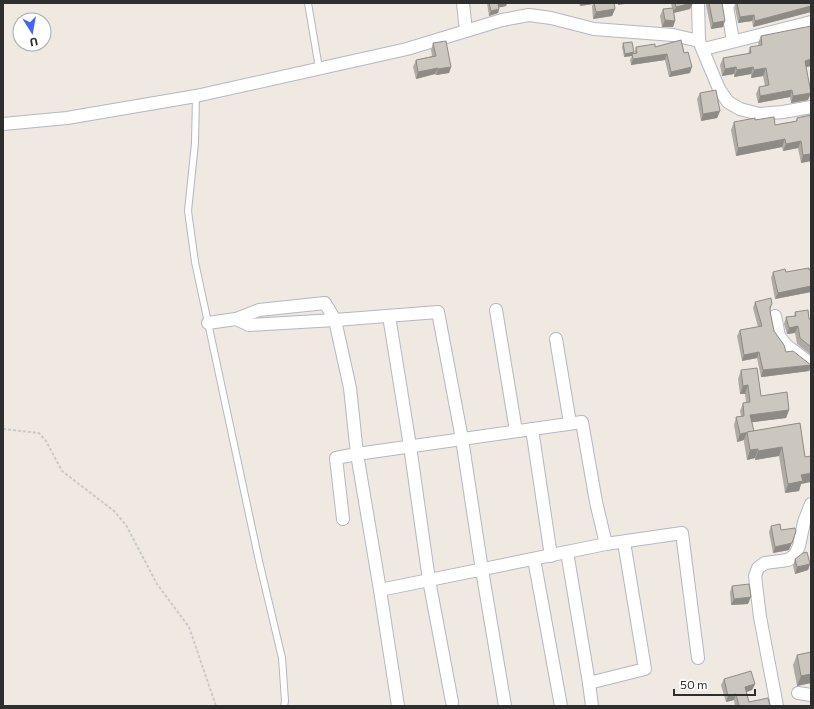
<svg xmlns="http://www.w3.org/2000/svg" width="814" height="709" font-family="Commissioner,sans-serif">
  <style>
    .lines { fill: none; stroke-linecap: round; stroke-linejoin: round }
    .service-casing { stroke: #b4b7c1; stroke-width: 8 }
    .minor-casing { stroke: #b4b7c1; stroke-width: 14 }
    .path { stroke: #c9c9c9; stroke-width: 2; stroke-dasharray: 3 2; stroke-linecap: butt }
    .service { stroke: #fff; stroke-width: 6 }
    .minor { stroke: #fff; stroke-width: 12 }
    .wall { fill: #afaba4 }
    .shaded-wall { fill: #8e8b86 }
    .building { fill: #cbc7bf; stroke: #8e8b86 }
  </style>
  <rect width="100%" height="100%" fill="#efe9e1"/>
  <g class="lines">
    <defs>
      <g id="service">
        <path d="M308,3L319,68"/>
        <path d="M196,96L195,143L188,211L195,262L259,561L282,658L285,701L284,706"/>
      </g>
      <g id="minor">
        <path d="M463,3L466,31"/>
        <path d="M698,3L699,41L719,89L728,102L740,109L759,114L783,112L811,107"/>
        <path d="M729,3L727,6L733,41"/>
        <path d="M704,49L811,22"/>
        <path d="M3,124L67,118L196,96L407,49L502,20L529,15L551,18L594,29L673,35L699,41"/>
        <path d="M496,310L516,431H515"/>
        <path d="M389,316L410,446L429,580L452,702"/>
        <path d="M775,316L779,336L786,345L811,364"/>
        <path d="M236,319L249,325L335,320L438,312L462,439L482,570"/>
        <path d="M208,323L236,319L259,310L325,303L335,320L350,388L357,454L336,458L343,519"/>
        <path d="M556,339L570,423"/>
        <path d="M532,429L551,556"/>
        <path d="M567,552L589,683L645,669L624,542"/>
        <path d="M534,559L561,706"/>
        <path d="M475,571L482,570L505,706"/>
        <path d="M380,590L606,544"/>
        <path d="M589,683L592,706"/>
        <path d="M798,693L811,695"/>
        <path d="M398,706L380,590L357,454L582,422L596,502L606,544L682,533L698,658"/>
        <path d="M777,706L760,617L755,576L758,568L765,563L788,560L795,555L799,546L804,522L811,504"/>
      </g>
    </defs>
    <use href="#service" class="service-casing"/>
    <use href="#minor" class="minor-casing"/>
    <path class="path" d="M3,429L39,433L46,441L62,471L114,511L126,525L157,584L189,627L216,706"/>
    <use href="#service" class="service"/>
    <use href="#minor" class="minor"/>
  </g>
  <g class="wall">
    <path d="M487,3H507L506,6L499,7V9L498,13L489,16Z"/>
    <path d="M579,3H614L615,9L612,16L593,19L592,6L593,4L580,6Z"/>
    <path d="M671,3H693L690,9L674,13L675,21L673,27H662L660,16L663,9L672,8Z"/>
    <path d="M707,3H722L723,27L711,29L706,5Z"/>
    <path d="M736,3H811V12L753,27L752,21L738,23L735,8Z"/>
    <path d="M761,36L811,66L806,67L808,100L791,103L790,97L758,103L756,94L759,87L765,86L763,76L751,78V74L734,77V74L722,76L720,65L723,58L748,54L750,47L759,46L758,43Z"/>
    <path d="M681,40L690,73L669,77L665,60L631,65L630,60L632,56L624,57L622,47L623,43L634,52L633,54H634L636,47H655Z"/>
    <path d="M433,43L451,67L449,73L436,75L435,74L416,79L413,67L416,60L432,56L431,50Z"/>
    <path d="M700,93L720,111L717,118L701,121L697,99Z"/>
    <path d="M811,115V161L801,163L798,148L783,151L782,147L736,156L731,130L734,122L755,120L775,125L796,121L797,118Z"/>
    <path d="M811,269V292L775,299L771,278L773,272H786Z"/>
    <path d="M755,302L772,304L770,311L774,331L786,352L811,365L809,371L761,377L757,358L742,361L737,336L740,330L758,327L753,308Z"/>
    <path d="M795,312L809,319H811V355L797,344L795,333L787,334L784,324L786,317H794Z"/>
    <path d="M741,370L761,396L789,410L786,418L752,422L753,431L800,423L801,484L799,491L785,493L779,456L755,460V458L747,460L744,442V440L737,442L734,425L736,417L741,416L740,411L743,403L746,402L745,394H740L738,379Z"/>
    <path d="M771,526L789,550L773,553L769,532Z"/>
    <path d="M795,559L810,564L808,570L795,574L793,566Z"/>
    <path d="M732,586L748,604L731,605L730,592Z"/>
    <path d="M811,652V683L797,686L793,665L797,655Z"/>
    <path d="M724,679L755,684L752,690L747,692L749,702L770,706H735L734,700L726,702L721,685Z"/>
  </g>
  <g class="shaded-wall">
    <path d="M498,3H507L506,6L497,8Z"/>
    <path d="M581,3H593V4L580,6Z"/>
    <path d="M618,3H631L618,5Z"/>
    <path d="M693,3L690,9L673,13L676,7Z"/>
    <path d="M811,6V12L753,27L755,21Z"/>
    <path d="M499,9L498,13L489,16L491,11Z"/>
    <path d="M615,9L612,16L593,19L596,12Z"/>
    <path d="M754,15L752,21L738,23L740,17Z"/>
    <path d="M665,20L675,21L673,27H662Z"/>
    <path d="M725,21L723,27L711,29L713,23Z"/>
    <path d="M634,52L632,55V54V56L624,57L625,54Z"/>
    <path d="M667,54L665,60L631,65L633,59Z"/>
    <path d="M811,59V66L802,68L805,61Z"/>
    <path d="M451,67L449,73L436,75L438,69Z"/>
    <path d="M692,67L690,73L669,77L671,72Z"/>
    <path d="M736,67L734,74L722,76L725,69Z"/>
    <path d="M753,67L751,74L734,77L737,70Z"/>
    <path d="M438,68L435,74L416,79L418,72Z"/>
    <path d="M766,68L763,76L751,78L754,70Z"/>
    <path d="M792,90L790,97L758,103L760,96Z"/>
    <path d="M811,93L808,100L791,103L793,96Z"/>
    <path d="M720,111L717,118L701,121L703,114Z"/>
    <path d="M785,139L782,147L736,156L738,148Z"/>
    <path d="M801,141L798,148L783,151L786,144Z"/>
    <path d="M811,154V161L801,163L803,155Z"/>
    <path d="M811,286V292L775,299L778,293Z"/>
    <path d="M798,326L795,333L787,334L789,328Z"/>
    <path d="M759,352L757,358L742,361L744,355Z"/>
    <path d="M811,365L809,371L761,377L763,370Z"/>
    <path d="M748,385L745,394H740L743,386Z"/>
    <path d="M789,410L786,418L747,423L750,415Z"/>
    <path d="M754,431L747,432L744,440L737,442L740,434Z"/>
    <path d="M782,447L779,456L755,460L758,451Z"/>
    <path d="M758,449L755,458L747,460L750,450Z"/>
    <path d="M811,473V482L801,484L799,491L785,493L788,484L801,475Z"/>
    <path d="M792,543L789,550L773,553L775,547Z"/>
    <path d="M810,564L808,570L795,574L797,567Z"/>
    <path d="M751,597L748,604L731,605L734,599Z"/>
    <path d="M811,674V683L797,686L801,676Z"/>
    <path d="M755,684L752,690L743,693L745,687Z"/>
    <path d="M736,694L734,700L726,702L728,696Z"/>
  </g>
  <g class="building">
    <path d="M489,3H498L499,9L491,11Z"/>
    <path d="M594,3H614L615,9L596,12Z"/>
    <path d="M675,3H692L676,7Z"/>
    <path d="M709,3H722L725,21L713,23Z"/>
    <path d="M737,3H811V6L755,21L754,15L740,17Z"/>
    <path d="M673,8L675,21L665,20L663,9Z"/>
    <path d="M811,26V59L805,61L811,93L793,96L792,90L760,96L759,87L769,85L766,68L754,70L753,67L737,70L736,67L725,69L723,58L751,53L750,47L762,45L761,36Z"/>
    <path d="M681,40L684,53L688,52L692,67L671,72L667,54L633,59L632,54L637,53L636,47L655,44V47Z"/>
    <path d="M446,41L451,67L438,69V68L418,72L416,60L436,56L433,43Z"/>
    <path d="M632,42L634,52L625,54L623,43Z"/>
    <path d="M716,90L720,111L703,114L700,93Z"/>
    <path d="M811,115V154L803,155L801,141L786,144L785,139L738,148L734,122L755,118V120L774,117L775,125L797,121V118Z"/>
    <path d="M809,268V270L811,269V286L778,293L773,272L785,269L786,272Z"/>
    <path d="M771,298L772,304L770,307V311L774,331L784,345L786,352L793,351L811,365L763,370L759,352L744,355L740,330L762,326L755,302Z"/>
    <path d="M808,310L809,319H811V347L800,338L798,326L789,328L786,317L796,316L795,312Z"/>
    <path d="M757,368L761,396L787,392L789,410L750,415L754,431L740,434L736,417L744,416L743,403L750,402L748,385L743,386L741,370Z"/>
    <path d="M800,423L805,457L811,456V473L801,475L803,481L788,484L782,447L758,451V449L750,450L747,432Z"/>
    <path d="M780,524L781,530L795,528L796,531L792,543L775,547L771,526Z"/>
    <path d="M807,552L810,564L797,567L795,559L803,553Z"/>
    <path d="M749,584L751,597L734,599L732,586Z"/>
    <path d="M811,652V674L801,676L797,655Z"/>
    <path d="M751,671L755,684L745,687L749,702L768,698L770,706H739L736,694L728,696L724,679Z"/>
  </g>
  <rect width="814" height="709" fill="none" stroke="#2e2e2e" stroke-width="8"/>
  <g transform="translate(32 32) rotate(169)"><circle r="19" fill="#ffffff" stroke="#ababab"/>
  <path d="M0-3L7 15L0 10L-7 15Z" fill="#4264fb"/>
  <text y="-6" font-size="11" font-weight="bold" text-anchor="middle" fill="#2e2e2e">U</text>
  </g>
  <path d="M674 689v6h81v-6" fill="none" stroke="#2e2e2e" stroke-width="2"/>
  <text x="680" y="689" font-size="12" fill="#2e2e2e" stroke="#ffffff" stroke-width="3" paint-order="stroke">50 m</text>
</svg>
